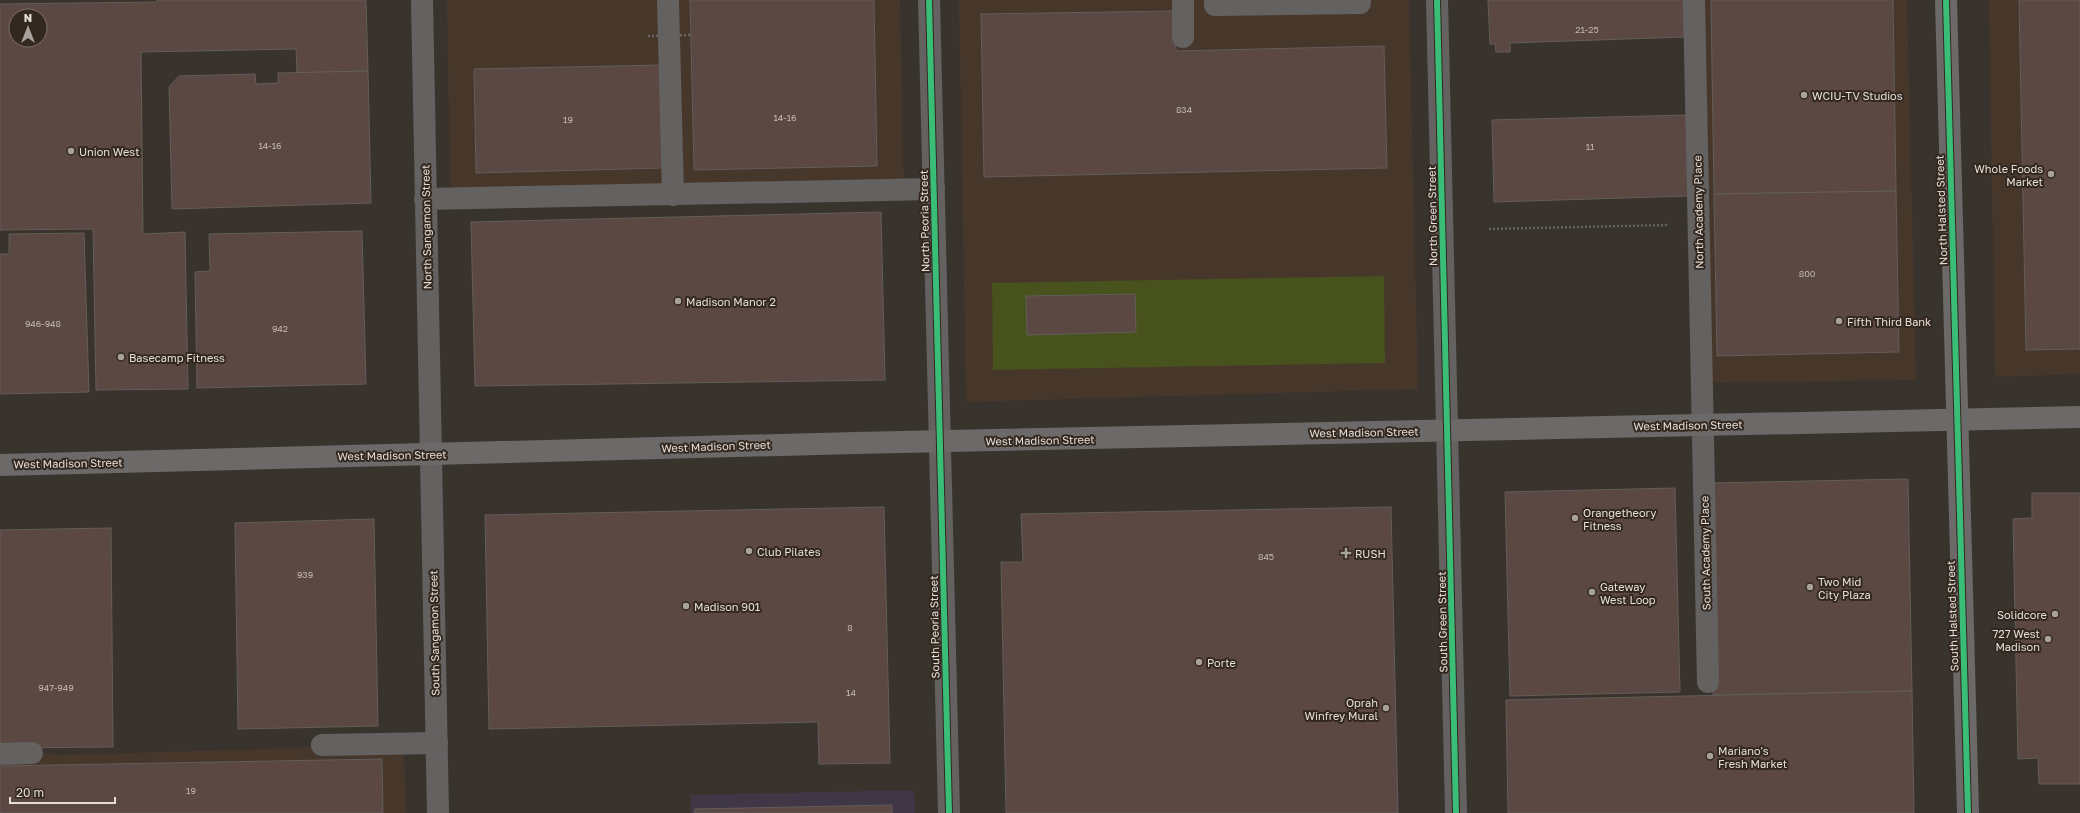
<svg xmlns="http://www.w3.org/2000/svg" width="2080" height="813" font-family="'Golos Text',sans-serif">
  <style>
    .built { fill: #47372b }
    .education { fill: #3f3745 }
    .green { fill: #47521d }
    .building { fill: #5b4843; stroke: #635d5b; fill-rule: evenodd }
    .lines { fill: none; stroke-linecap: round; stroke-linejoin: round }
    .path { stroke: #656261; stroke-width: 2.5; stroke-dasharray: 2 2; stroke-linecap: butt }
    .minor { stroke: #646161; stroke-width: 22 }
    .major { stroke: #6c6969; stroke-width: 22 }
    .path-bridge { stroke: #656261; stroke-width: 2.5; stroke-dasharray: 2 2; stroke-linecap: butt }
    .cycleway-casing { stroke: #33281f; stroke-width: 8 }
    .cycleway { stroke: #3abd76; stroke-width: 6 }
    .poi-dot { fill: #a9a29c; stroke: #33281f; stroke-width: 1.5 }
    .labels { text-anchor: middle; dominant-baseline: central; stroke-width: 4; stroke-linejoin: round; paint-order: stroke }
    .number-label { font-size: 9px; fill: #c2b8b3 }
    .poi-label { font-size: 11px; fill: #e5ded8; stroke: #33281f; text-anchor: start }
    .street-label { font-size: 11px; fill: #e5ded8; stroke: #33281f }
  </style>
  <rect width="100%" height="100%" fill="#39332e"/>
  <g class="built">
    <path d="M447,0H900L904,190L450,199Z"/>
    <path d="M959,0H1409L1418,389L966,402Z"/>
    <path d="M1694,0H1907L1916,380L1702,383Z"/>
    <path d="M1989,0H2080V374L1995,377Z"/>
    <path d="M404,743L406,813H0V754L32,753L60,755L298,748L322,745Z"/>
  </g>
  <path class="education" d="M914,790L915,813H691L690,795Z"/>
  <path class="green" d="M1384,276L1385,363L993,370L992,283Z"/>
  <g class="building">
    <path d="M157,0H366L368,71L297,73L296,49L141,52L143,234L185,232L188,389L96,390L93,229L0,230V4L157,2ZM16,16H40V40H16Z"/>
    <path d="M690,0H874L877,166L694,170Z"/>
    <path d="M1488,0H1683L1684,37L1510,43V52H1496L1495,44H1490Z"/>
    <path d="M1711,0H1893L1896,191L1714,194Z"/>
    <path d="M2019,0H2080V349L2026,350Z"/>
    <path d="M1174,11L1176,51L1384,46L1387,168L984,177L981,14Z"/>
    <path d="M660,65L662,168L476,173L474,69Z"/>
    <path d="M368,71L371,203L172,209L169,87L179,76L255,74L256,84L278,83V73Z"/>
    <path d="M1687,115L1689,196L1494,202L1492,120Z"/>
    <path d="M1896,191L1899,352L1717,356L1714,194Z"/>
    <path d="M881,212L885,380L475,386L471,222Z"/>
    <path d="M362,231L366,384L197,388L195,272L210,271L209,234Z"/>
    <path d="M84,233L89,392L0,394V254H9V234Z"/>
    <path d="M1135,294L1136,332L1027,335L1026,296Z"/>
    <path d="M1908,479L1912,691L1713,695L1709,483Z"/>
    <path d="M1675,488L1680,692L1510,696L1505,492Z"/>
    <path d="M2032,493H2080V784H2039L2038,758L2018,759L2013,519L2032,518Z"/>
    <path d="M884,507L890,763L819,764L818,722L489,729L485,515Z"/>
    <path d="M1391,507L1398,813H1006L1001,562H1023L1021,514Z"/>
    <path d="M374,519L378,726L238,729L235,523Z"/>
    <path d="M111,528L113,747L0,748V530Z"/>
    <path d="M1912,691L1914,813H1508L1506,700Z"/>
    <path d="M382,759L383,813H0V766Z"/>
    <path d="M892,805V813H694L695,809Z"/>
  </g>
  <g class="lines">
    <path class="path" d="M1489,229L1669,225"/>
    <g class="minor">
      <path d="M422,0L438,813"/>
      <path d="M668,0L673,195"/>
      <path d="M929,0L949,813"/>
      <path d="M1183,0V37"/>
      <path d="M1215,0V5L1360,3V0"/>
      <path d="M1437,0L1456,813"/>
      <path d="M1694,0L1708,682"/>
      <path d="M425,199L934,189"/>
      <path d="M322,745L437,743"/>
      <path d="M0,754L32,753"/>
    </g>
    <g class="major">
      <path d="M1946,0L1968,813"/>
      <path d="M0,465L855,443L2080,417"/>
    </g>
    <path class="path-bridge" d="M648,36L692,35"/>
    <defs>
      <g id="cycleway">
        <path d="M929,0L949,813"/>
        <path d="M1437,0L1456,813"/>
        <path d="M1946,0L1968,813"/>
      </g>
    </defs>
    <use href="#cycleway" class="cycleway-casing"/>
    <use href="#cycleway" class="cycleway"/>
  </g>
  <g class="poi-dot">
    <circle cx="1804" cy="95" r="4"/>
    <circle cx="71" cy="151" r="4"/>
    <circle cx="2051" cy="174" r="4"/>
    <circle cx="678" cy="301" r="4"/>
    <circle cx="1839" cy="321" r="4"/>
    <circle cx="121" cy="357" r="4"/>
    <circle cx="1575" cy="518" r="4"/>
    <circle cx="749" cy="551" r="4"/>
    <path d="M1344 547h4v4h4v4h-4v4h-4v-4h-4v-4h4z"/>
    <circle cx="1810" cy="587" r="4"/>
    <circle cx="1592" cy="592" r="4"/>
    <circle cx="686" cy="606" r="4"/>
    <circle cx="2055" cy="614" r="4"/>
    <circle cx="2048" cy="639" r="4"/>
    <circle cx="1199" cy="662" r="4"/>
    <circle cx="1386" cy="708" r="4"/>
    <circle cx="1710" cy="756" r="4"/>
  </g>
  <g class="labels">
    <g class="number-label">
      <text x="1587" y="29">21-25</text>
      <text x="1184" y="109">834</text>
      <text x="785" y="117">14-16</text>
      <text x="568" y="119">19</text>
      <text x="270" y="145">14-16</text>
      <text x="1590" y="146">11</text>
      <text x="1807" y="273">800</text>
      <text x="43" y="323">946-948</text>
      <text x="280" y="328">942</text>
      <text x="1266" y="556">845</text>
      <text x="305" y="574">939</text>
      <text x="850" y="627">8</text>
      <text x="56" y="687">947-949</text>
      <text x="851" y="692">14</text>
      <text x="191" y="790">19</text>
    </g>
    <g class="poi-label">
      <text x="1812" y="95">WCIU-TV Studios</text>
      <text x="79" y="151">Union West</text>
      <text x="2043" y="168" text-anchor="end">Whole Foods<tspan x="2043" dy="13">Market</tspan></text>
      <text x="686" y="301">Madison Manor 2</text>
      <text x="1847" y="321">Fifth Third Bank</text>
      <text x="129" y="357">Basecamp Fitness</text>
      <text x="1583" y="512">Orangetheory<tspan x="1583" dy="13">Fitness</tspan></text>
      <text x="757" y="551">Club Pilates</text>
      <text x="1355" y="553">RUSH</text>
      <text x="1818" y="581">Two Mid<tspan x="1818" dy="13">City Plaza</tspan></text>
      <text x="1600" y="586">Gateway<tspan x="1600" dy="13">West Loop</tspan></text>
      <text x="694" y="606">Madison 901</text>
      <text x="2047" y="614" text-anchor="end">Solidcore</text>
      <text x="2040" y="633" text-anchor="end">727 West<tspan x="2040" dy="13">Madison</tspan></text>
      <text x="1207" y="662">Porte</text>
      <text x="1378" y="702" text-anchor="end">Oprah<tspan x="1378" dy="13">Winfrey Mural</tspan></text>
      <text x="1718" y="750">Mariano's<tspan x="1718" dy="13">Fresh Market</tspan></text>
    </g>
    <g class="street-label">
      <text transform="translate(1941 210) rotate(-92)">North Halsted Street</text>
      <text transform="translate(1698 212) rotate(-91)">North Academy Place</text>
      <text transform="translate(1432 216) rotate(-91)">North Green Street</text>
      <text transform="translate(924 221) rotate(-91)">North Peoria Street</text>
      <text transform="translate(426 227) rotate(-91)">North Sangamon Street</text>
      <text transform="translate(1688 425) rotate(-1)">West Madison Street</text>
      <text transform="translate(1364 432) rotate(-1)">West Madison Street</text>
      <text transform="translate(1040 440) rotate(-1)">West Madison Street</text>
      <text transform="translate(716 446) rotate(-2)">West Madison Street</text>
      <text transform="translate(392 455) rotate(-1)">West Madison Street</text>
      <text transform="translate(68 463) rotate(-1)">West Madison Street</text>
      <text transform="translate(1705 553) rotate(-91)">South Academy Place</text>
      <text transform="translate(1952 616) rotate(-92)">South Halsted Street</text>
      <text transform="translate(1442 622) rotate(-91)">South Green Street</text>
      <text transform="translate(934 627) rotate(-91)">South Peoria Street</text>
      <text transform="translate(434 633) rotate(-91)">South Sangamon Street</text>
    </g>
  </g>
  <g transform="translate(28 28)"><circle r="19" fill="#33281f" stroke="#7a7169"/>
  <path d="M0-3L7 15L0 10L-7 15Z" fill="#a9a29c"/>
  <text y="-6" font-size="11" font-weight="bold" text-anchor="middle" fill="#e5ded8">N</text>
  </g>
  <path d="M10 797v6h105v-6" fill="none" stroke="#e5ded8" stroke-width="2"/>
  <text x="16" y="797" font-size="12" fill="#e5ded8" stroke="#33281f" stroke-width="3" paint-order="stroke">20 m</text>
</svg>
